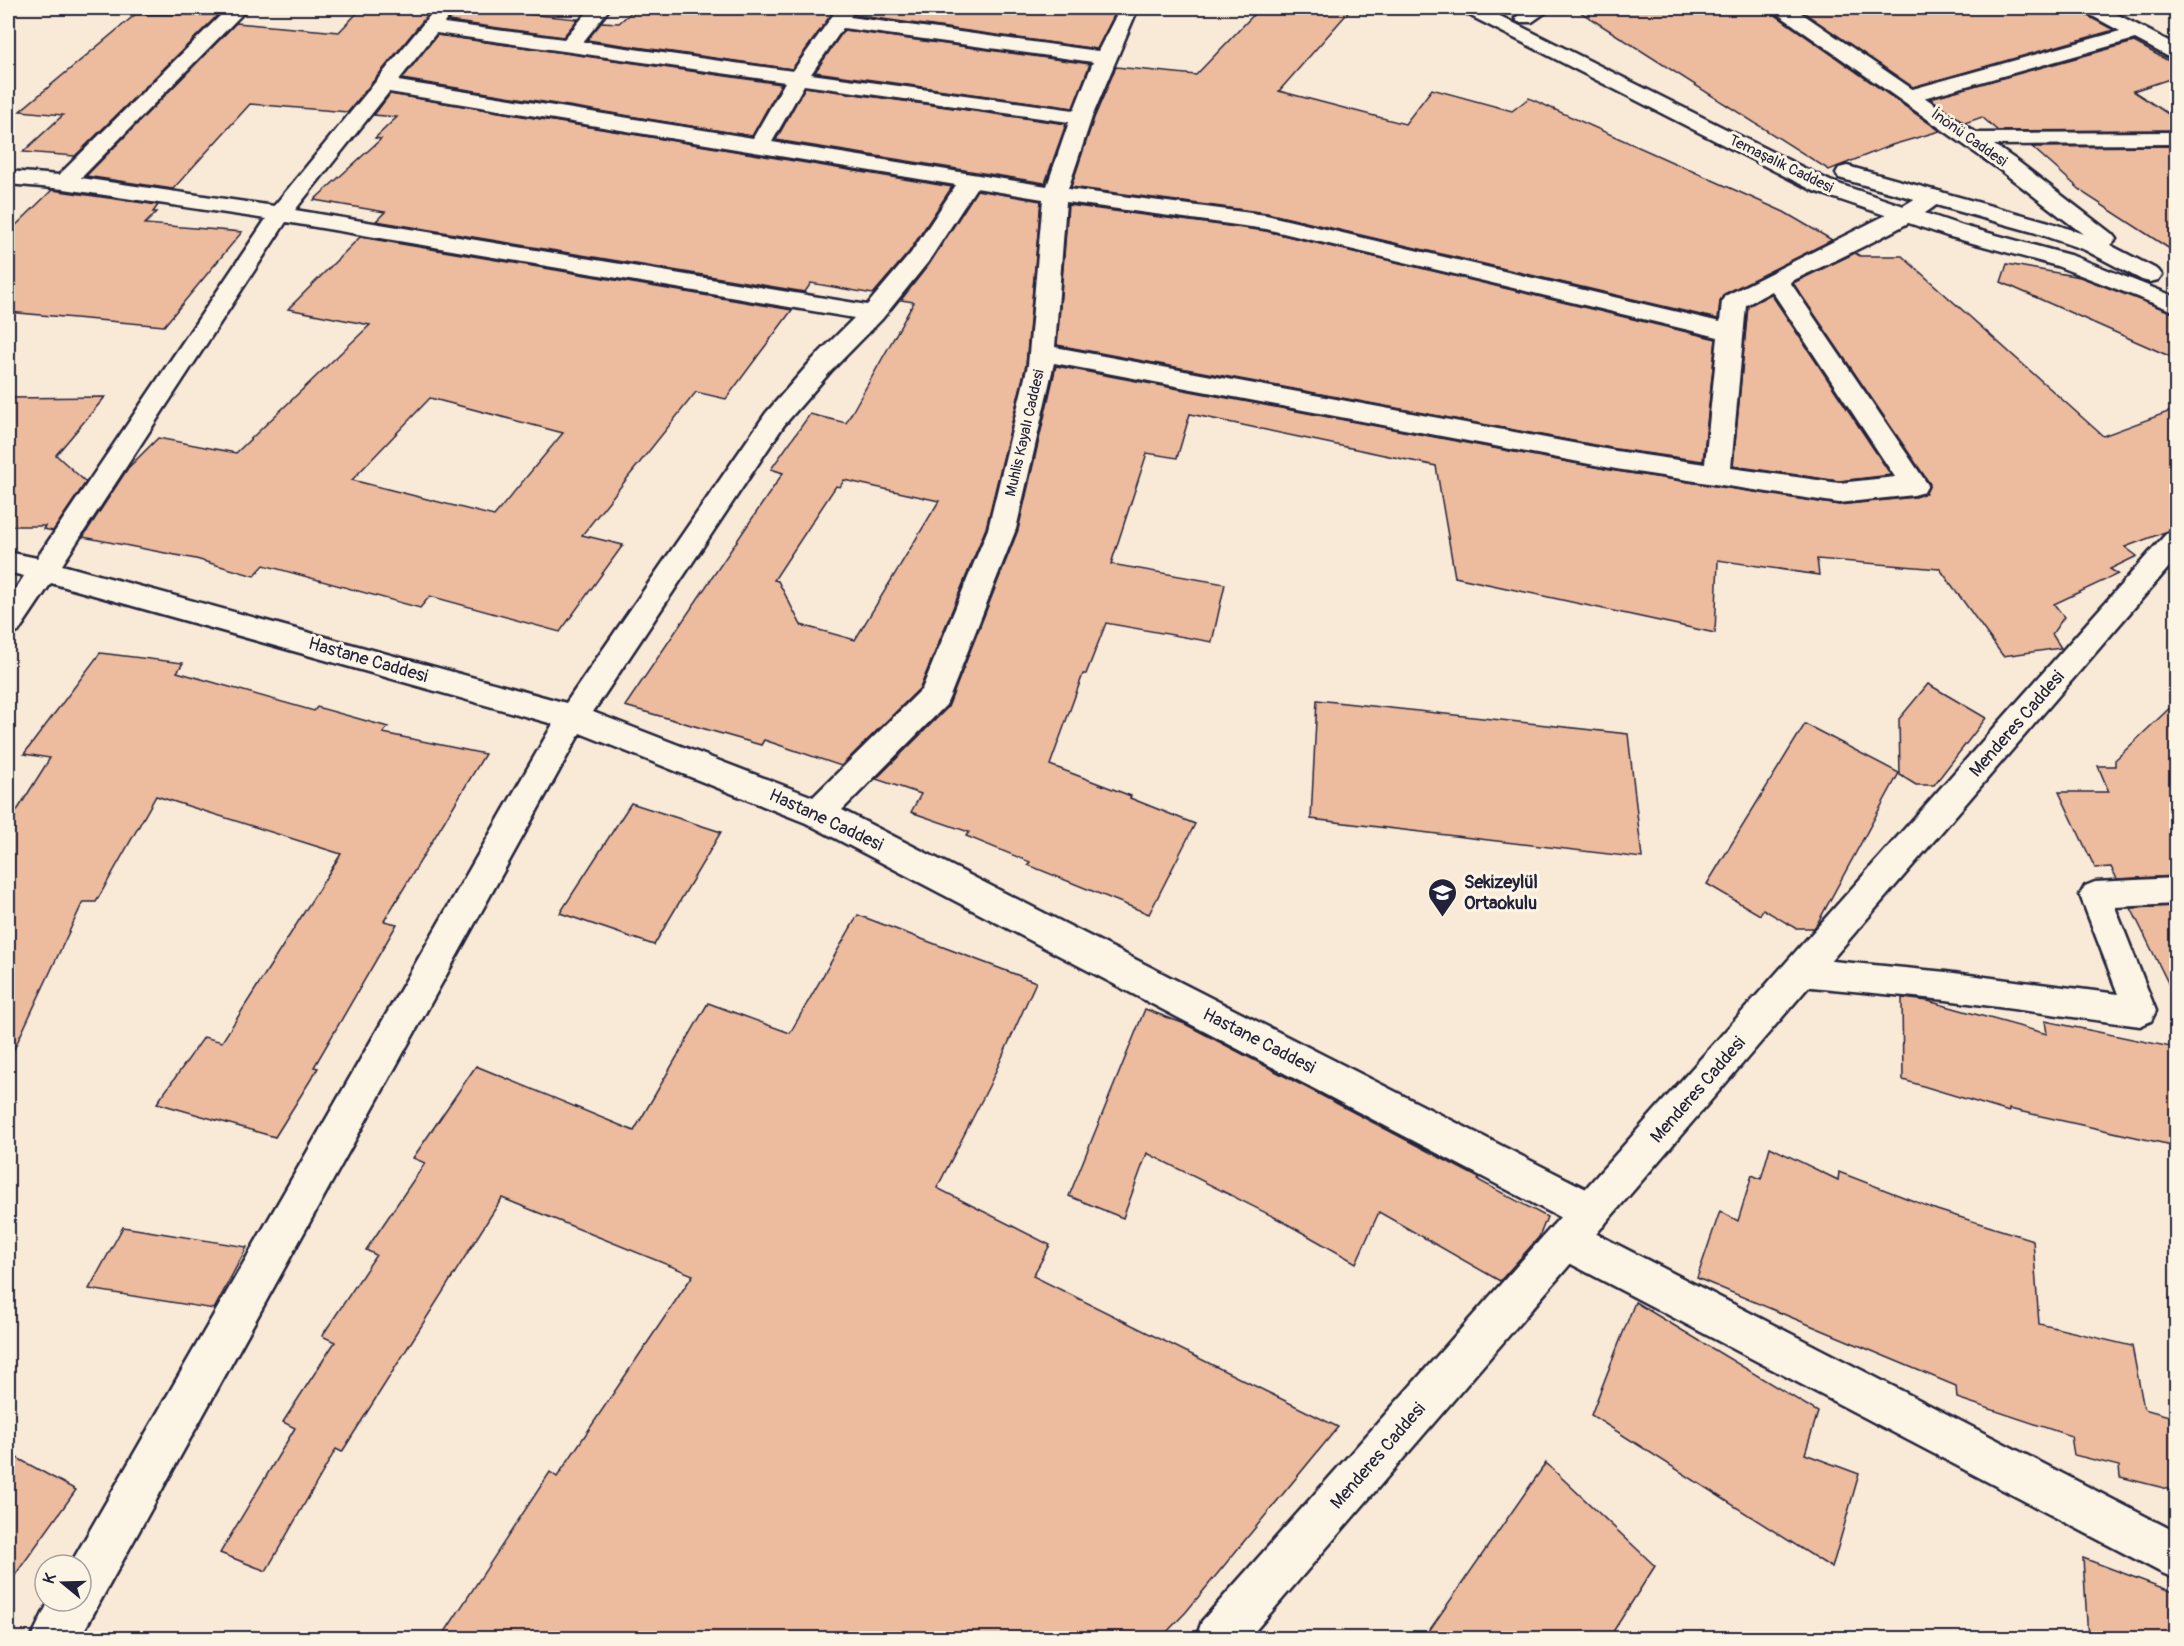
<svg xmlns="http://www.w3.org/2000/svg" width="2184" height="1646" font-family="Pangolin,sans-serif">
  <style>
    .building { fill: #edbb9e; stroke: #22223b; stroke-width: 1.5; fill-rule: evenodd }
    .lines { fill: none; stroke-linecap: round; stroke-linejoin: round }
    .lane-casing { stroke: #22223b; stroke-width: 5 }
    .street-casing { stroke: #22223b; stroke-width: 5 }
    .secondary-casing { stroke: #22223b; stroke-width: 5 }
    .lane { fill: #fcf5e5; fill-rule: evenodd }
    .street { fill: #fcf5e5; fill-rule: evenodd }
    .secondary { fill: #fcf5e5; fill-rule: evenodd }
    .labels { text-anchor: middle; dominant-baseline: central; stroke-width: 6; stroke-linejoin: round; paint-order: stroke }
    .far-street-label { font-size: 15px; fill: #22223b; stroke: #fcf5e5 }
    .street-label { font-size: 18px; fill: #22223b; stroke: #fcf5e5 }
    .poi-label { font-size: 18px; font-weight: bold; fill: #22223b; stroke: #fcf5e5; text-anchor: start }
  </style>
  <rect width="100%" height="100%" fill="#f9e9d7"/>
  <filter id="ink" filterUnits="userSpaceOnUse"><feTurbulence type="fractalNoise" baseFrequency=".0167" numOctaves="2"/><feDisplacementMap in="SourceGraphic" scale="12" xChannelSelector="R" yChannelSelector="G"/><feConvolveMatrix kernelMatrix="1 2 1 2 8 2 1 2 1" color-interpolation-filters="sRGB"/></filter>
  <g filter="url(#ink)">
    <g class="building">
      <path d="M362,8L430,12L348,112L250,104L173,189L86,176L236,23L339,32Z"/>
      <path d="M636,8H836L792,69L587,40L602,22L619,23Z"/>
      <path d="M858,8H1118L1097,49L854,15Z"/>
      <path d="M1260,8H1352L1279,91L1405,124L1432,89L1512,111L1529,98L1784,212L1832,240L1724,294L1720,301L1718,319L1267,213L1071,187L1094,118L1116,67L1196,75Z"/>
      <path d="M1574,8H1771L1774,14L1940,131L1892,145L1829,170Z"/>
      <path d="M1797,8H2073L2114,30L1913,87Z"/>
      <path d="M474,9L578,19L563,37L448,21L455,13L469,14Z"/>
      <path d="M136,14L218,15L75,156L23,152L63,115L20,111Z"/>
      <path d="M844,30L1090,64L1073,108L815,72Z"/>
      <path d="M437,35L781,84L752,136L402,79Z"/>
      <path d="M2134,42L2176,65V77L2133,91L2176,119V130L1998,131L1982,117L1965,123L1930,98Z"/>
      <path d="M805,87L1066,124L1045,183L776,140Z"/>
      <path d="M390,94L952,187L909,252L873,294L811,283L805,292L376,221L385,212L314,200L381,139L375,138L397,117L374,115Z"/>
      <path d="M2176,146V253L2085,194L2032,147Z"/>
      <path d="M52,190L158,205L153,212H157L145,224L242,232L164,326L8,312V233Z"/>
      <path d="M977,190L1041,201L1026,365L986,528L920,688L841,766L764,740L761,745L625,706L783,473L771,469L810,414L846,423L914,302L901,300L930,263ZM844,480L939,501L855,640L801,625L778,581L774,580L836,486L840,487Z"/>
      <path d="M1068,205L1266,231L1716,339L1703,461L1616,449L1057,345Z"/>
      <path d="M360,237L792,310L726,399L696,392L582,535L623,545L560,632L430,596L420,608L264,565L254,576L196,559L83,537L128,468L158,438L236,453L370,325L288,309ZM430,398L563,433L494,516L352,480Z"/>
      <path d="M1855,253L1860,256H1902L2103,436L2176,409V528L2125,547L2137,556L2110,569L2118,574L2054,604L2064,617L2052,634L2061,648L2003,656L1940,569L1817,559L1819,575L1718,560L1715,633L1455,577L1436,466L1190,414L1177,458L1147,453L1111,564L1225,584L1212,642L1106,623L1086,674H1083L1050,765L1131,796L1130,798L1195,824L1149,914L1028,865L1030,862L966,836L969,832L911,812L921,794L876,779L948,707L952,697L1018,530L1056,366L1616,471L1839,505L1915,497L1926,493L1930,484L1793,283Z"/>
      <path d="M2007,264L2080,277L2176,314V359L2001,282Z"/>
      <path d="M1771,294L1891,475L1839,481L1733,466L1748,306Z"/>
      <path d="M105,397L56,455L86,482L53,531L43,529L45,526H8V398Z"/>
      <path d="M100,653L183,663L177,672L314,711L317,707L388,727L383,733L485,754L384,921L397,924L314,1067L318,1068L275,1137L157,1103L204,1037L222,1042L341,854L156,796L96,902H83L8,1062V825L50,758L24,754Z"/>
      <path d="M1928,684L1986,718L1934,785H1916L1900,775L1899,719Z"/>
      <path d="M1317,700L1628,734L1642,858L1311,819Z"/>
      <path d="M2176,702V876L2117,879L2111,867L2095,868L2059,792H2109L2098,766H2115V760Z"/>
      <path d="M1805,724L1899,773L1817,924L1814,928H1795L1763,909L1760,915L1707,884Z"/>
      <path d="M631,803L721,832L654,945L560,913Z"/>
      <path d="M2176,906V999L2131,908Z"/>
      <path d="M858,915L1036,982L989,1086L937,1188L1050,1245L1033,1276L1338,1427L1186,1612L1161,1638H441L550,1472L557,1477L693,1275L502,1198L342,1452L336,1449L266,1571L220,1553L295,1428L283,1422L335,1342L322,1336L376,1255L366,1250L425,1163L413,1158L476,1066L634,1131L708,1003L790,1033Z"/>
      <path d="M1902,998L1928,1001L2047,1034L2045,1021L2176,1048V1146L2009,1109V1112L1903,1080Z"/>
      <path d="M1145,1009L1185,1024L1479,1178L1478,1180L1547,1217L1539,1237L1500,1281L1379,1212L1356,1263L1280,1220L1147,1153L1123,1218L1069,1196Z"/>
      <path d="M1770,1147L1838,1180L1839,1172L1937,1210L2033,1240L2039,1324L2132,1346L2144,1409L2176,1418V1491L2120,1477L2119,1466L2074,1455L2071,1436L1957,1398L1956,1386L1697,1278L1720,1211L1738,1221L1752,1175L1761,1179Z"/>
      <path d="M123,1227L247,1247L214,1309L89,1289Z"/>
      <path d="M1635,1302L1818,1412L1805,1454L1859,1474L1832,1568L1591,1415Z"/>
      <path d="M8,1453L76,1490L8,1585Z"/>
      <path d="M1546,1463L1655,1566L1609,1638H1424Z"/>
      <path d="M2083,1558L2176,1593V1638H2088Z"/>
    </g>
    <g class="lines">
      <defs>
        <path id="lane" d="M2176,878V904L2115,907L2156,1011L2151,1021L2140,1026L1946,1000L1801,986L1790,982L1786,972L1790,962L1801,958L1946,972L2118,994L2080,895L2085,886L2095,882Z"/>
        <g id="street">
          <path d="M228,8H248L81,178L274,206L436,8H456L444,23L564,39L591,8H610L583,42L793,71L838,8H856L850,17L1098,51L1120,8H1138L1092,117L1068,189L1266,215L1720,322L1722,301L1725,296L1898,209L1926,192L1934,190L1942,192L1945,197C1931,217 1818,268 1790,282L1928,485L1924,492L1914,495L1839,503L1616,469L1054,363L1016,529L950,696L946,705L842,810L1604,1198L1610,1212L1604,1226L1591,1231L2176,1532V1579L2160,1572L1552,1254L1546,1240L1552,1226L1565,1220L806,823L580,733L80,1638H31L49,1601H81V1565H70L553,724L51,583L18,632L8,635V601L24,576L8,572V552L37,558L266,219L64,189L8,184V171L59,175ZM843,28L1093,62L1074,110L811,74ZM436,33L785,82L753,138L398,81ZM804,85L1069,122L1047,186L772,142ZM389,92L956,185L911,253L867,305L295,210ZM976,188L1043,199L1028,365L988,529L922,689L813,797L593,712L784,425L831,371L882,319L928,262ZM1066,202L1266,229L1718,337L1705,464L1616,451L1055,347ZM286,222L854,318L813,359L766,413L566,703L62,565ZM1772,291L1895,477L1839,483L1731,468L1746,305Z"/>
          <path d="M1529,8H1552L1532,22H1518L1515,18Z"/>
          <path d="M2083,8H2105L2176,45V59L2169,57L2135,39L1909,102L1902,100L1899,96L1902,92L2120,31L2085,12Z"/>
          <path d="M2176,132V144L1972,145L1964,144L1961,139L1964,134L1972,133Z"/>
        </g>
        <g id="secondary">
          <path d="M1460,8H1484L1830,181L1963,226L2073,256L2176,297V312L2057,266L1947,236L1814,191L1463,12Z"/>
          <path d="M1773,8H1794L2016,160L2112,234L2116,239L2110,245L2158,270L2162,275L2158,280L2150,282L2142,280L2085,250L2033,232L1839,178L1836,173L1839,168L1847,166L2049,222L2083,234L2000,170L1775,12Z"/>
          <path d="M2176,531V559L1249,1638H1196L1202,1621L2166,534Z"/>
        </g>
      </defs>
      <use href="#lane" class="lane-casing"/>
      <use href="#street" class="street-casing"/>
      <use href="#secondary" class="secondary-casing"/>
      <use href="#lane" class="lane"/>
      <use href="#street" class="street"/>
      <use href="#secondary" class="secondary"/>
    </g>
  </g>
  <defs>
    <symbol id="school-pin" viewBox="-11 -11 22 30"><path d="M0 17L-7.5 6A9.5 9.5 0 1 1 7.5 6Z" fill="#22223b" stroke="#fcf5e5"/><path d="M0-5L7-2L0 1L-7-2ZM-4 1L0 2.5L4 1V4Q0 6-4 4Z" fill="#fff"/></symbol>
  </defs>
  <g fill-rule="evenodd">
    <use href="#school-pin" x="1426" y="876" width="33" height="45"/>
  </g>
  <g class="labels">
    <g class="far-street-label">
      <text transform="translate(1969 138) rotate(35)">İnönü Caddesi</text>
      <text transform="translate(1781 164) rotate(26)">Temaşalık Caddesi</text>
      <text transform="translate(1025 433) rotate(-77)">Muhlis Kayalı Caddesi</text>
    </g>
    <g class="street-label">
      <text transform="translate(368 660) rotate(16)">Hastane Caddesi</text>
      <text transform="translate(2017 724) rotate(-49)">Menderes Caddesi</text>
      <text transform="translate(826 820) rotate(25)">Hastane Caddesi</text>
      <text transform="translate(1259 1041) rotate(27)">Hastane Caddesi</text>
      <text transform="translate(1698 1090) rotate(-49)">Menderes Caddesi</text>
      <text transform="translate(1378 1456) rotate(-49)">Menderes Caddesi</text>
    </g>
    <g class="poi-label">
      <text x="1464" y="882">Sekizeylül<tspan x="1464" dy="21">Ortaokulu</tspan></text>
    </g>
  </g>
  <rect width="2184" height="1646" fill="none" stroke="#fcf5e5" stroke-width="30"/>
  <rect x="15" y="15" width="2154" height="1616" fill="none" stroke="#22223b" stroke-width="2" filter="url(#ink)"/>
  <g transform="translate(63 1583) rotate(289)"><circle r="28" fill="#fcf5e5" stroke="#a5a1a1" stroke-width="1.5"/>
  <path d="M0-4.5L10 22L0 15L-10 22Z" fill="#22223b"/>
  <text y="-9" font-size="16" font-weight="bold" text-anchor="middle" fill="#22223b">K</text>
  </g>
</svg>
